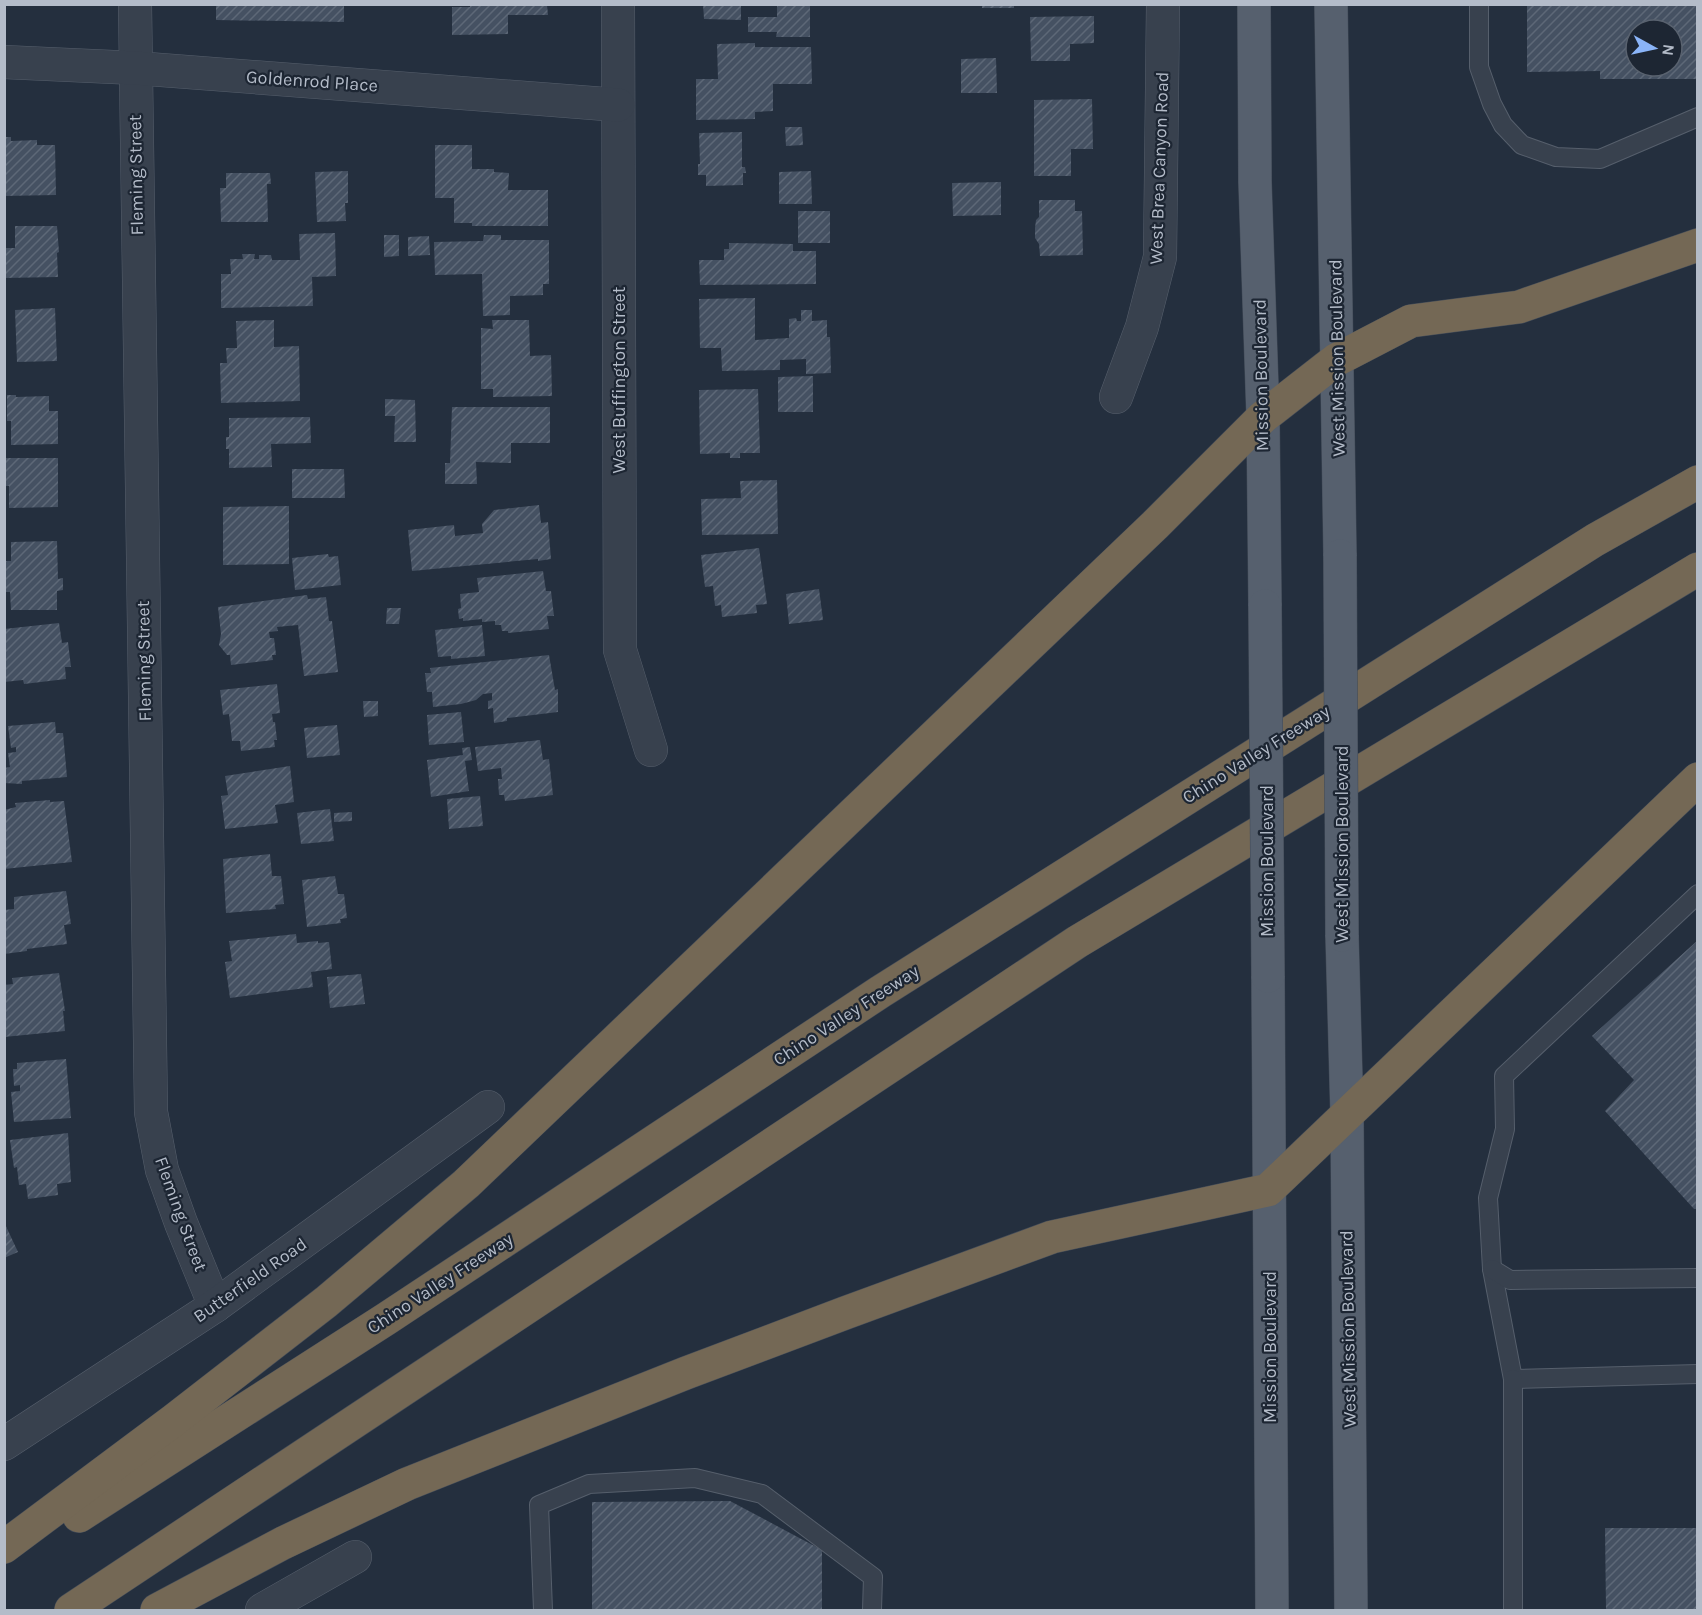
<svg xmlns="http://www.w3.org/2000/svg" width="1702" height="1615" font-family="Karla,sans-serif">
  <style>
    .building { fill: url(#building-hatch); fill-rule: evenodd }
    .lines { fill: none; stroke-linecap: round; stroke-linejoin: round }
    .service-casing { stroke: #565f6c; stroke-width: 20 }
    .minor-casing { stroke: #565f6c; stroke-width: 34 }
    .primary-casing { stroke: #414a57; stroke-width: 34 }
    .motorway-casing { stroke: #434c59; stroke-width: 34 }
    .service { stroke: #38414e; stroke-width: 18 }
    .minor { stroke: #38414e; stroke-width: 33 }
    .primary { stroke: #56606e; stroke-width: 33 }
    .motorway { stroke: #746855; stroke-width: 33 }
    .primary-bridge-casing { stroke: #414a57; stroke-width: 34; stroke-linecap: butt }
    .primary-bridge { stroke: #56606e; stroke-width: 33 }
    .labels { text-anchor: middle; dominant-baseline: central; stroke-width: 4.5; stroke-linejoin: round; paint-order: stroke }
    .street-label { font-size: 18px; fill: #b4bcc9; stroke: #1d2633 }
  </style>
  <defs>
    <pattern id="building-hatch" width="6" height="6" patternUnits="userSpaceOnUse" patternTransform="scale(1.5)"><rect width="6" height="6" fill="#455162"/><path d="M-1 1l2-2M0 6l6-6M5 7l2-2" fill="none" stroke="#5d6877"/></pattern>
  </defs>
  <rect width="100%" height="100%" fill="#242f3e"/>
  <g class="building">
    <path d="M216,4H344V22L216,20Z"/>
    <path d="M703,4H741V20L704,19Z"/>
    <path d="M777,4H810V37H776L777,32H748V17H777Z"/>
    <rect x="982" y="4" width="32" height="4"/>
    <path d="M1527,4H1698V79H1600V71L1527,72ZM1636,30H1672V66H1636Z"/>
    <path d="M470,5H547L548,15H508V34L452,35V7H470Z"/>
    <path d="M1094,16V43L1070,44V61H1031L1030,17Z"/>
    <path d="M755,43V47H811L812,84H773V111L755,112V119L696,120V79H718L717,44Z"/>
    <path d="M996,58L997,93H961V59Z"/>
    <path d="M1092,99L1093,149H1071V176H1034V100Z"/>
    <path d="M785,127H802L803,145L786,146Z"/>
    <path d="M742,132V167H745L746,173H743V185L706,186V175H698V164H700L699,133Z"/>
    <path d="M4,137H11V141L37,140V145H55L56,195L4,196Z"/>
    <path d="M435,145H472V169H494V172L509,173L508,190H548V226H472V223H454V198H435Z"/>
    <path d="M348,171V203H345L346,221L317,222L315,172Z"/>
    <path d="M811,171L812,204H779V172Z"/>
    <path d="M226,173H270L271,184H267L268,222H221L220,188H226Z"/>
    <path d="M1001,182V215L953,216L952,183Z"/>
    <path d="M1039,200H1075V211H1082L1083,255L1040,256L1039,244L1035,238V228L1036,220L1039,217Z"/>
    <rect x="798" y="211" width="32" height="32"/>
    <path d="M15,226H57L59,252L57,253L58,277L4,278V248H15Z"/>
    <path d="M335,233L336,276L312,277L313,306L221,308V274H231L230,259H243L242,254H255L254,259H259V255H271L272,260H300L299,234Z"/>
    <path d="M384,235H399V256L384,257Z"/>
    <path d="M484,235H501V240H549V284H543V295L510,296V315L483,316L482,274L435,275L434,242L483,241Z"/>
    <path d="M429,236L430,255L408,256V237Z"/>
    <path d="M729,243L793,244V251H816V284L700,285L699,260H724V249H729Z"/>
    <path d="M755,298V340L789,338V319L796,318L797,321H801V310H812V321L827,320V337H830L831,373L806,374V359L780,360V370L722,371L721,348H700L699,299Z"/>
    <path d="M55,308L57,361L17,362L15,310Z"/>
    <path d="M274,320V347L299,346L300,401L221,403L220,363H227L226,348H237L236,321Z"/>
    <path d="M492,320H529L530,356L551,355L552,396L493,397V389H481V328L493,329Z"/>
    <path d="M813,376V412H778V377Z"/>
    <path d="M758,389L760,453H740V458H730V453L700,454L699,390Z"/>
    <path d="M7,395H16V397L49,396V411H58V444L11,445V421H7Z"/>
    <path d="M385,399L415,400L416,442H394L395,416H385Z"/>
    <path d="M452,407H550V443H511V463L476,462L477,484H445V463H450Z"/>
    <path d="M310,417L311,443L271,444L272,467L229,468V449H226V437H229V418Z"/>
    <path d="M4,458H58V507L9,508V486H4Z"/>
    <path d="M292,469H344L345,498H292Z"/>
    <path d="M777,480L778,534L702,535L701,499L741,498L740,481Z"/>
    <path d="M539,505L541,523L548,522L551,559L538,561V559L412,571L408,530L454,525L455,536L483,533L482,524L494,510Z"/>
    <path d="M289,506V564L223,565V507Z"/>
    <path d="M57,541L58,579L63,578V590L57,591V610H11L10,592H4V561H11V542Z"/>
    <path d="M759,548L767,604L756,605L757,613L722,617L721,605L715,606L713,586L705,587L701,555Z"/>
    <path d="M328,554L329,557L338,556L341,585L295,590L292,558Z"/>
    <path d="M543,571L546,591H551L554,616H547L549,629L508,633V631H502L501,625H495V621L482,622V619L463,621V618L459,619L458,609L461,608L460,594L479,592L477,578Z"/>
    <path d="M819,589L823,620L789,624L786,594Z"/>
    <path d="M307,595L308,599L326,597L329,621H332L338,672L304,676L298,625L277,627L278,631L269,632L270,638H274L276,655H272L273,660L231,665L230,655H227L219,645L221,634L218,607Z"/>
    <path d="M387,608H401L399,624H386Z"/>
    <path d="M59,623L62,643L68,642L71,667H65L66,679L24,684L23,680L4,682V629Z"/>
    <path d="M482,625L485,656L451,659V656L438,657L435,630Z"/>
    <path d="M549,655L555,690L558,689V712L507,718V721L494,723L493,708L488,709V701L492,700V693L483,694L476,700L461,704L433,707L432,692H427L425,673H431L430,668Z"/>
    <path d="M277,684L280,713L272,714L273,722H275L277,740H274L275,747L241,751L240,741H232L229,714L223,715L220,690Z"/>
    <path d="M363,701H378V716L364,717Z"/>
    <path d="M461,712L464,742L429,745L427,715Z"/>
    <path d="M55,722L56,733H63L67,777L22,781V784L4,783V768L10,767L8,753L16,752V747L11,748L8,726Z"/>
    <path d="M337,725L340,755L307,758L304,728Z"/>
    <path d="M540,740L543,760L549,759L553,795L505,801L504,795H499L498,779H502L501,768L478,771L475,747Z"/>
    <path d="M470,747L472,760L465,761L469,791L431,797L427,760L463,755L462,748Z"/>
    <path d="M290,766L294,802L275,805L278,823L225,829L221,796L228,795L225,776Z"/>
    <path d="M480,796L483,826L449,829L447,799Z"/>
    <path d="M50,800V802L64,801L72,862L4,869V810L16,807L15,803Z"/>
    <path d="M330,809L334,841L301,844L297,813Z"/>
    <path d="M352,812V821L334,822V813Z"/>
    <path d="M270,854L272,876H281L284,904L275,905L276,909L226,913L223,859Z"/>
    <path d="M335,876L338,894H344L347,918L340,919L341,923L307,927L302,880Z"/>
    <path d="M66,891L71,924L64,925L67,944L27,949V951L4,954V910L14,909V897Z"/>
    <path d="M296,934L297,943L318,941V943L329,942L332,969L311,972L313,987L230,998L225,962L232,961L229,941Z"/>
    <path d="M1698,940V1209H1694L1605,1111L1634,1080L1592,1036Z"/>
    <path d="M59,973L65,1011H63L65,1031L4,1037V985L13,984L12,978Z"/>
    <path d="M361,974L365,1004L330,1008L327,977Z"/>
    <path d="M66,1059L71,1118L14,1122L11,1092L20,1091V1085L14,1086L13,1069H17V1063Z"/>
    <path d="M68,1133L71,1182L57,1184L58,1195L28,1199L26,1184L19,1185L17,1167L14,1168L10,1140Z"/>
    <path d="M4,1222L18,1252L4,1258Z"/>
    <path d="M730,1501L822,1550V1610H592V1502Z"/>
    <path d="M1605,1528H1698V1610H1606Z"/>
  </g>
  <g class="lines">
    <defs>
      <g id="service">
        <path d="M1479,4V67L1492,104L1503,125L1522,145L1556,157L1600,159L1698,117"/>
        <path d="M1698,894L1504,1076L1505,1129L1488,1198L1492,1269L1513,1379L1698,1374"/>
        <path d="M1492,1269L1510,1280L1698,1278"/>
        <path d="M1513,1379V1610"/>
        <path d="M543,1610L539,1505L589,1484L695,1478L762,1494L873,1577L872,1610"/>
      </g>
      <g id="minor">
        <path d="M135,4L151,1112L162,1170L181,1223L215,1306"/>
        <path d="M618,4L620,650L651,750"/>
        <path d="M4,62L135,68L618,105"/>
        <path d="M1116,397L1142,327L1160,257L1163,4"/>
        <path d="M4,1444L215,1306L488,1107"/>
        <path d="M262,1610L355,1557"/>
      </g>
      <g id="primary">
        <path d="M1254,4L1255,182L1263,417L1265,606"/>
        <path d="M1331,4L1340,556"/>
        <path d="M1342,935L1347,1116L1351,1610"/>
        <path d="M1268,976L1272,1610"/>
      </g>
      <g id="motorway">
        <path d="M79,1516L386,1319L880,992L1595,540L1698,482"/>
        <path d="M4,1547L174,1420L326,1302L466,1184L1155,525L1263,417L1336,360L1411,321L1519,307L1698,245"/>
        <path d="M71,1610L1077,942L1698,569"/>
        <path d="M157,1610L283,1543L407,1484L686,1373L845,1313L1052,1237L1268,1190L1698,779"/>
      </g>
    </defs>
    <use href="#service" class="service-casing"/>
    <use href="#minor" class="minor-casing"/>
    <use href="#primary" class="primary-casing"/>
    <use href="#motorway" class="motorway-casing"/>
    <use href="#service" class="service"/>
    <use href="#minor" class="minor"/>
    <use href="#primary" class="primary"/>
    <use href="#motorway" class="motorway"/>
    <defs>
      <g id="primary-bridge">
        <path d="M1340,556L1342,935"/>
        <path d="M1265,606L1268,976"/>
      </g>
    </defs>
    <use href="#primary-bridge" class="primary-bridge-casing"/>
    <use href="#primary-bridge" class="primary-bridge"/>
  </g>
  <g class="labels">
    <g class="street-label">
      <text transform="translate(312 81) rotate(4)">Goldenrod Place</text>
      <text transform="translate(1159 168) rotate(-88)">West Brea Canyon Road</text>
      <text transform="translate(136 175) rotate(-91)">Fleming Street</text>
      <text transform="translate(1337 358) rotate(-91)">West Mission Boulevard</text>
      <text transform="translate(1261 375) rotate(-91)">Mission Boulevard</text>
      <text transform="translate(619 380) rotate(-90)">West Buffington Street</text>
      <text transform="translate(144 661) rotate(-91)">Fleming Street</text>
      <text transform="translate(1256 754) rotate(-32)">Chino Valley Freeway</text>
      <text transform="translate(1342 844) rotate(-90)">West Mission Boulevard</text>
      <text transform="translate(1267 861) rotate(-90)">Mission Boulevard</text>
      <text transform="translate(846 1015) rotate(-33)">Chino Valley Freeway</text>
      <text transform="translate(181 1214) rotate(70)">Fleming Street</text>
      <text transform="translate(250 1280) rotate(-35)">Butterfield Road</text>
      <text transform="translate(440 1283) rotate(-33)">Chino Valley Freeway</text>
      <text transform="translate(1348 1329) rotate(-91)">West Mission Boulevard</text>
      <text transform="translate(1270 1347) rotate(-90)">Mission Boulevard</text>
    </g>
  </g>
  <rect width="1702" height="1615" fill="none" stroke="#b4bcc9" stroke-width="12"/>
  <g transform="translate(1654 48) rotate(98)"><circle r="28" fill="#1d2633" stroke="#59626f" stroke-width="1.5"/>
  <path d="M0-4.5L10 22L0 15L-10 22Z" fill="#8ab4f8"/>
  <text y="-9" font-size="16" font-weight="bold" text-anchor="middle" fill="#b4bcc9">N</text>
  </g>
</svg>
